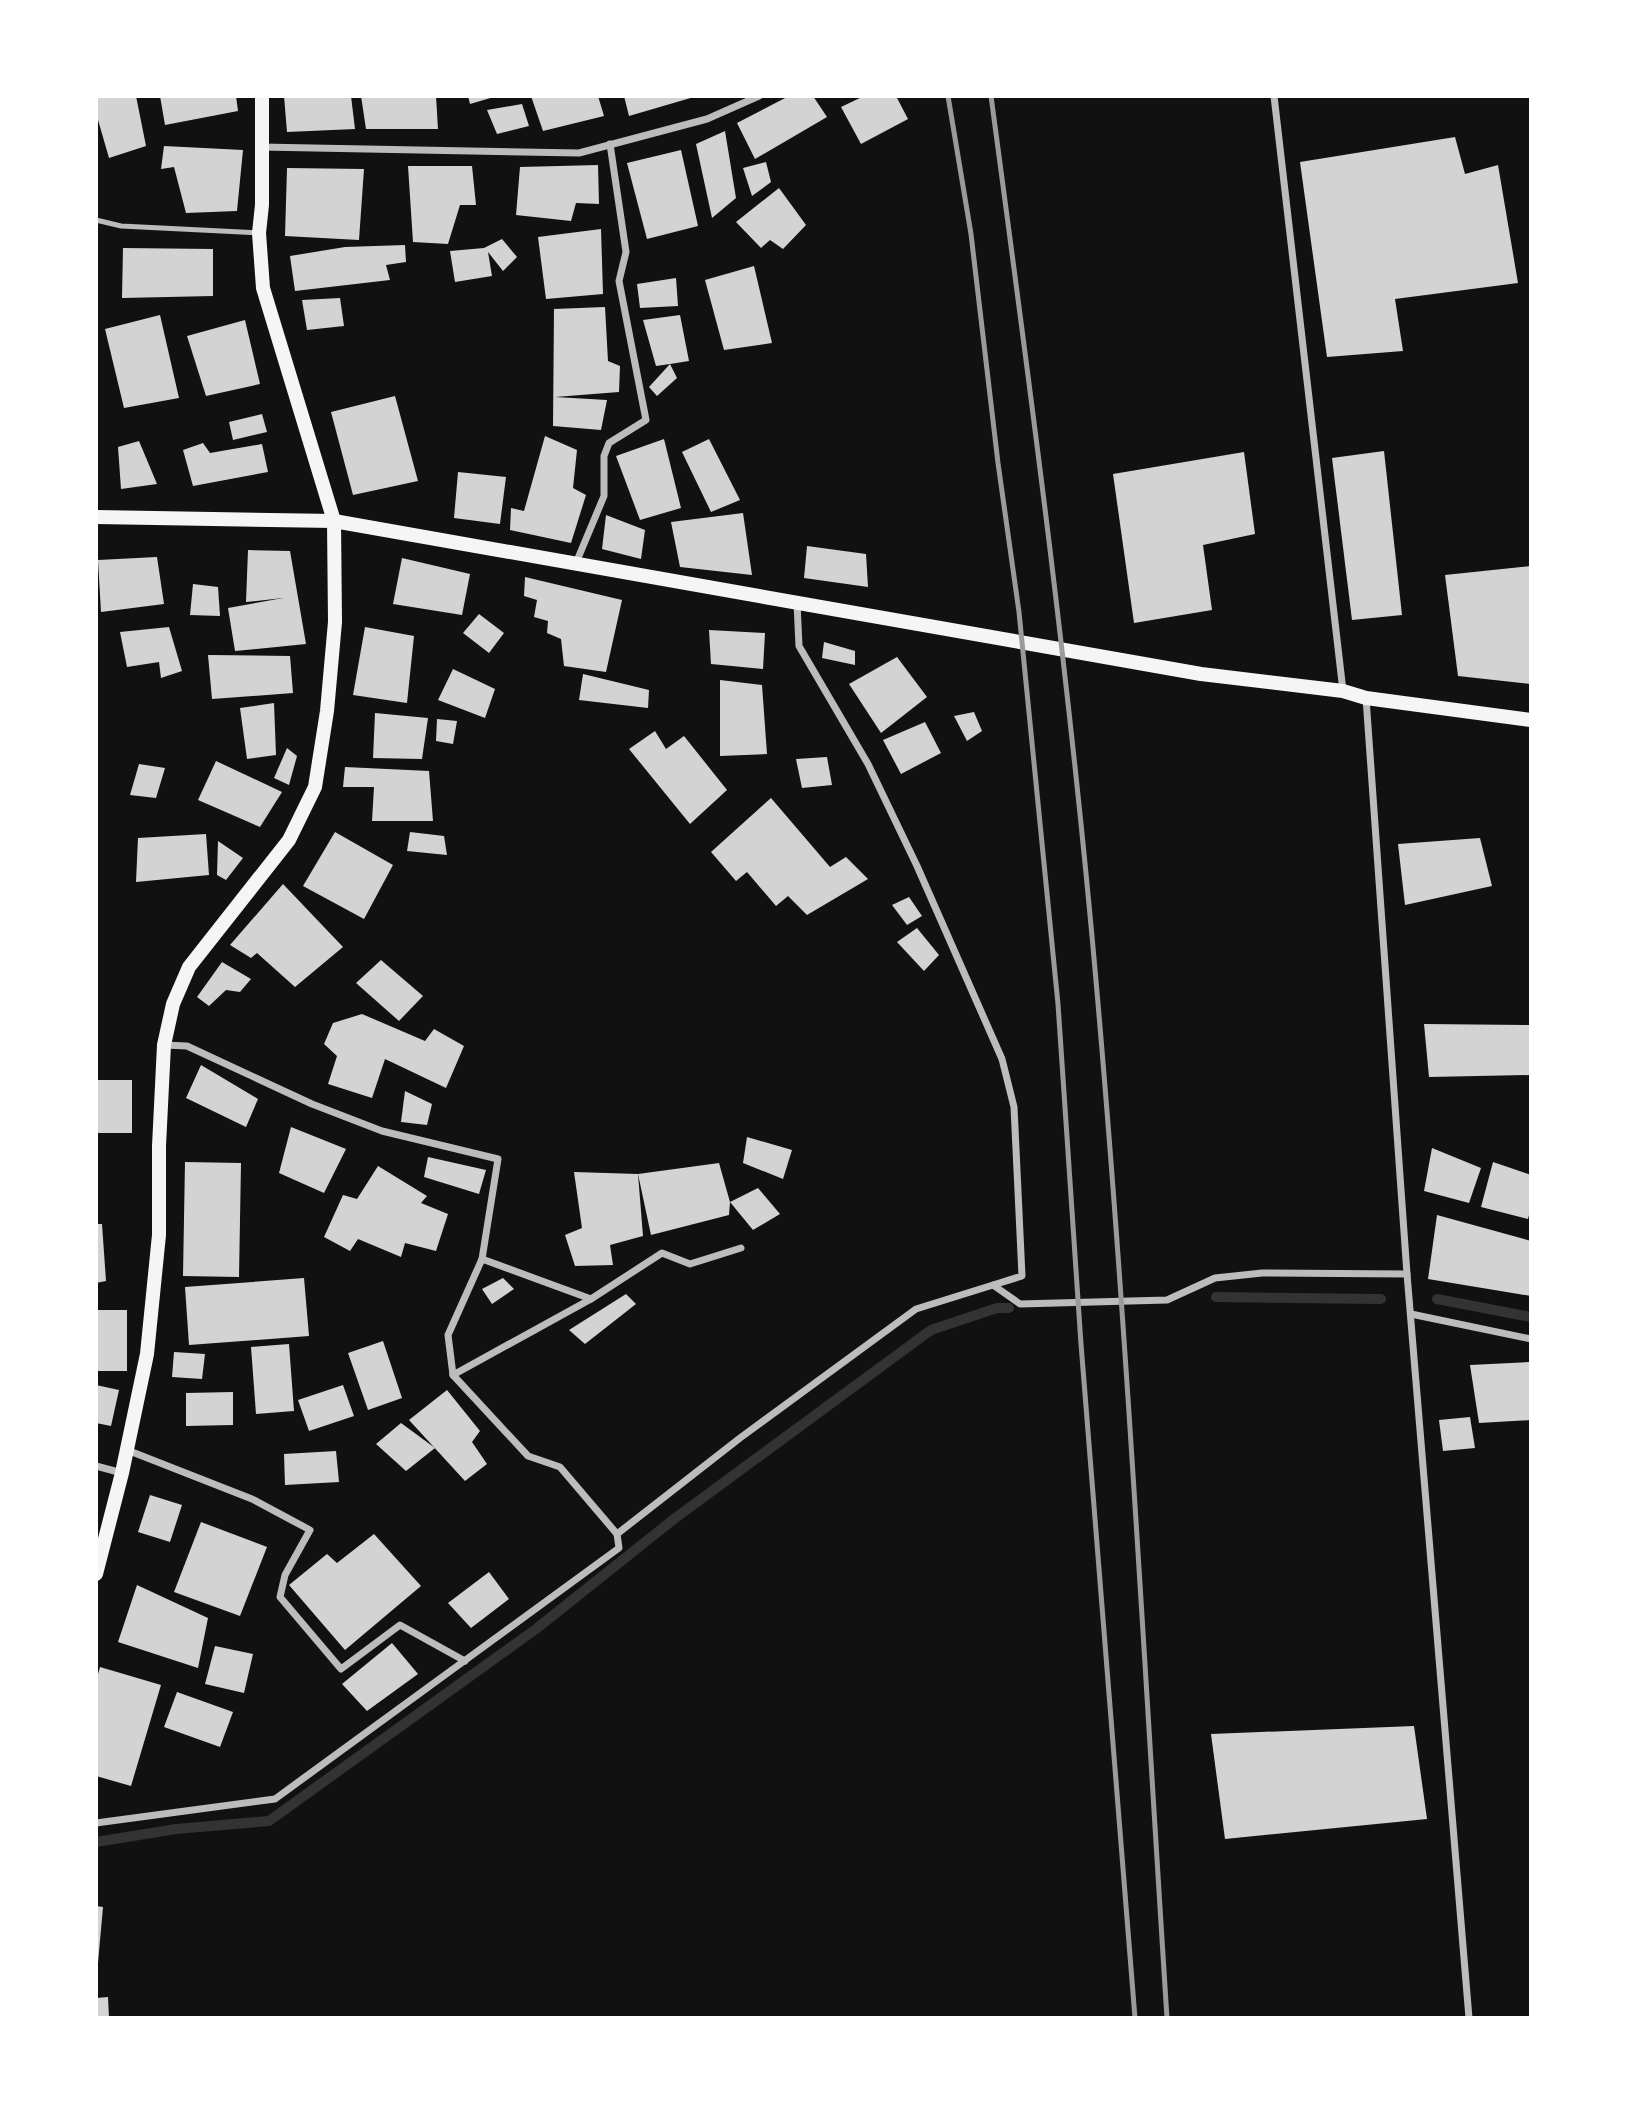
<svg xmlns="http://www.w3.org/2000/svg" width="1627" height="2114" font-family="'Times New Roman',serif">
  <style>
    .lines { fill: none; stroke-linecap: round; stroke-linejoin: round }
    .stream { stroke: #333; stroke-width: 10 }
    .building { fill: #d3d3d3 }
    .service { stroke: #bcbcbc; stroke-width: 5 }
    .minor { stroke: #bcbcbc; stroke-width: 7 }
    .secondary { stroke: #f5f5f5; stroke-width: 14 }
    .rail { stroke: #9a9a9a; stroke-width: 5 }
  </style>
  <rect width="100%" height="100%" fill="#111"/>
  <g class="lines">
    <g class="stream">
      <path d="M1216,1297L1381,1299"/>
      <path d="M1437,1299L1531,1317"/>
      <path d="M96,1842L176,1829L269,1821L536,1629L674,1519L931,1330L997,1308H1009"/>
    </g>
  </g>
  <g class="building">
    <path d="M96,96H136L146,146L109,158L96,113Z"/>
    <path d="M160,96H236L238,111L165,125Z"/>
    <path d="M284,96H351L355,129L287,132Z"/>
    <path d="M361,96H436L438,129H366Z"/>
    <path d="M468,96H494V97L470,104Z"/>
    <path d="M531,96H598L604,116L543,131Z"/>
    <path d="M624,96H693L694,97L629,116Z"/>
    <path d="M789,96H813L827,117L755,159L737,123Z"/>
    <path d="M864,96H896L908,119L861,144L841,107Z"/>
    <path d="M522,104L529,126L497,134L487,110Z"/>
    <path d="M725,131L736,198L712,218L696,144Z"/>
    <path d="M1455,137L1465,174L1498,165L1518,283L1395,299L1403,351L1327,357L1300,162Z"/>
    <path d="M164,146L243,150L237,211L186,213L174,167L161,169Z"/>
    <path d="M681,150L698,226L647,239L627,163Z"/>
    <path d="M766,162L771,182L752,196L743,168Z"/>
    <path d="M598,165L599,204L576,203L571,221L516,215L520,167Z"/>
    <path d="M408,166H472L476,205H460L448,244L413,242Z"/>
    <path d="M287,168L364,169L359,240L285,236Z"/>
    <path d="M779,188L806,225L783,249L770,240L761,248L736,222Z"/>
    <path d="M601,229L603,294L546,299L538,237Z"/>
    <path d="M502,239L517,257L503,271L488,252L492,276L455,282L450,251L484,248Z"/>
    <path d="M405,245L406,262L386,265L390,280L295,291L290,256L345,247Z"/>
    <path d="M123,248L213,249V296L122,298Z"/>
    <path d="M754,266L772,343L724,350L705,280Z"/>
    <path d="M676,278L678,306L640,308L637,284Z"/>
    <path d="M340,298L344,326L307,330L302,300Z"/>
    <path d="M605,307L608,361L620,366L619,392L555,397L607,400L601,430L553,426L554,309Z"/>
    <path d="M160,315L179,398L124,408L105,329Z"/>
    <path d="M680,315L689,361L670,364L677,378L657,396L649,387L670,364L656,366L643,320Z"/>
    <path d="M245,320L260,384L206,396L187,336Z"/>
    <path d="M395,396L418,481L353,495L331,412Z"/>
    <path d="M262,414L267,432L233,440L229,422Z"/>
    <path d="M545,436L577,450L573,488L586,495L571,543L510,530L511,508L524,511Z"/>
    <path d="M664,439L681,508L640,520L616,456Z"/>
    <path d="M709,439L740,500L711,512L682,452Z"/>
    <path d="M139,441L157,484L121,489L118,447Z"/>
    <path d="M203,443L210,453L262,444L268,472L193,486L183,450Z"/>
    <path d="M1384,451L1402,615L1352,620L1332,458Z"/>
    <path d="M1244,452L1255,534L1203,545L1212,610L1134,623L1113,474Z"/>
    <path d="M458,472L506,477L500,524L454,518Z"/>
    <path d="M743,513L752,575L680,567L671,522Z"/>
    <path d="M606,515L645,530L641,559L602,549Z"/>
    <path d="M807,546L866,554L868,587L804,578Z"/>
    <path d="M248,550L290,551L306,644L235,651L228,608L283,598L246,602Z"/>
    <path d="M157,557L164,604L101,612L98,560Z"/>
    <path d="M402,558L470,574L462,615L393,604Z"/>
    <path d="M1531,566V684L1458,676L1445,575Z"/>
    <path d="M525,577L622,600L606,672L564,666L561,639L547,633L548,621L534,617L537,600L524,596Z"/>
    <path d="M193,584L218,587L220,616L190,615Z"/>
    <path d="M479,614L504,633L489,653L463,633Z"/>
    <path d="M169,627L182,671L161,678L159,662L127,667L120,632Z"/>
    <path d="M365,627L414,636L407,703L353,695Z"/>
    <path d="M709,630L765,633L763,669L711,664Z"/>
    <path d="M824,642L855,651V665L822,658Z"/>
    <path d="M208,655L290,656L293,693L212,699Z"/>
    <path d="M897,657L927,697L881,733L849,684Z"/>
    <path d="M453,669L495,689L485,718L438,700Z"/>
    <path d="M583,674L649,690L648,708L579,700Z"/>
    <path d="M720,680L762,685L767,754L720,756Z"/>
    <path d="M274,703L276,755L247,759L240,708Z"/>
    <path d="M974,712L982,731L967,741L954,716Z"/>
    <path d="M375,713L428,718L422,759L373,758Z"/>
    <path d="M437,719L457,721L453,744L436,741Z"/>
    <path d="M925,722L941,753L901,774L883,740Z"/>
    <path d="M655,731L666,749L684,736L727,790L690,824L629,749Z"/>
    <path d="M287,748L297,756L289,785L274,778Z"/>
    <path d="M827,757L832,785L802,788L796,759Z"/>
    <path d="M216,761L282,792L260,827L198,800Z"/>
    <path d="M139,764L165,768L156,798L130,795Z"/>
    <path d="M345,767L429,771L433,821H372L374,787H343Z"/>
    <path d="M771,798L830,867L846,857L868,879L807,915L788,896L776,906L747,872L736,881L711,852Z"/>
    <path d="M335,832L393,865L364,919L303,886Z"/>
    <path d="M410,832L444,836L447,855L407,851Z"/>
    <path d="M206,834L209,875L136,882L138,838Z"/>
    <path d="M1480,838L1492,886L1405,905L1398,844Z"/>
    <path d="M218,841L243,858L226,880L217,875Z"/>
    <path d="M283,884L343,947L295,987L257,953L251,958L230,945Z"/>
    <path d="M909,897L922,916L907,925L892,905Z"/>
    <path d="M917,928L939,955L924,971L897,942Z"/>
    <path d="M381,960L423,996L399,1021L356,983Z"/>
    <path d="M222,962L251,979L240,992L226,990L209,1006L197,997Z"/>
    <path d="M362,1014L425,1041L434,1029L464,1046L446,1088L385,1059L372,1098L328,1084L337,1056L324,1044L333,1023Z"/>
    <path d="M1424,1024L1531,1025V1075L1429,1077Z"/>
    <path d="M201,1065L258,1099L246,1127L186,1098Z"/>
    <rect x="96" y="1080" width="36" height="53"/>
    <path d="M405,1091L432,1104L427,1125L401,1122Z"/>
    <path d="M291,1127L346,1149L324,1193L279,1173Z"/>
    <path d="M747,1137L792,1150L783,1179L743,1163Z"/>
    <path d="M1432,1148L1481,1168L1469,1203L1424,1191Z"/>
    <path d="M428,1157L486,1170L479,1194L424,1177Z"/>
    <path d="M185,1162L241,1163L239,1277L183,1276Z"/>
    <path d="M1493,1162L1531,1175V1207L1528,1219L1481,1207Z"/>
    <path d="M719,1163L730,1202L729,1215L651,1235L638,1174Z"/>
    <path d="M378,1166L427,1196L421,1203L448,1214L436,1251L405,1243L401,1257L358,1239L350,1251L324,1237L343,1195L357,1199Z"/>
    <path d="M574,1172L638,1174L643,1236L610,1245L613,1265L575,1266L565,1235L582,1228Z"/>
    <path d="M758,1188L780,1214L753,1230L730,1202Z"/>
    <path d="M1437,1215L1531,1241V1296L1428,1279Z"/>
    <path d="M96,1224H102L106,1281L96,1283Z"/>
    <path d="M304,1278L309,1336L189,1345L185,1287Z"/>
    <path d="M503,1278L514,1289L492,1304L482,1289Z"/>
    <path d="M626,1294L636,1304L585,1344L569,1330Z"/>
    <rect x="96" y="1310" width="31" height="61"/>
    <path d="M383,1341L402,1398L368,1410L348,1353Z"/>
    <path d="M289,1344L294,1411L256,1414L251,1347Z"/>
    <path d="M174,1352L205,1354L202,1379L172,1377Z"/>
    <path d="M1529,1362L1531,1420L1479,1423L1470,1365Z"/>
    <path d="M96,1385L119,1390L111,1426L96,1423Z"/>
    <path d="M343,1385L354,1416L309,1431L298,1400Z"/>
    <path d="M447,1390L480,1431L472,1442L487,1464L465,1481L409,1420Z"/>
    <path d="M233,1392V1425L186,1426V1393Z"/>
    <path d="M1470,1417L1475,1448L1443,1451L1439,1420Z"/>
    <path d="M401,1423L435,1448L406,1471L376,1444Z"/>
    <path d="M336,1451L339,1482L285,1485L284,1454Z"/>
    <path d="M150,1495L182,1505L170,1542L138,1532Z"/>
    <path d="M201,1522L267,1547L240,1616L174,1592Z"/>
    <path d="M374,1534L421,1586L345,1650L289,1585L327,1554L337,1563Z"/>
    <path d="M489,1572L509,1599L471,1628L448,1603Z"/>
    <path d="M137,1585L208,1618L198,1668L118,1642Z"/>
    <path d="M392,1643L418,1674L367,1711L342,1684Z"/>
    <path d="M215,1646L253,1654L244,1693L205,1684Z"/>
    <path d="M100,1667L161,1685L131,1786L96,1776V1681Z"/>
    <path d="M177,1692L233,1712L220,1747L164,1727Z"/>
    <path d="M1414,1726L1427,1819L1225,1839L1211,1734Z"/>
    <path d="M96,1906L103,1907L98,1963H96Z"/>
    <path d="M108,1997L109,2018H96V1998Z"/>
  </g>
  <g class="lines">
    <path class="service" d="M96,220L121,226L259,233"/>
    <g class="minor">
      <path d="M1274,96L1343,691"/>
      <path d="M261,147L579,153L707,119L759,96"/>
      <path d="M576,563L604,496V456L609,443L646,420L619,281L626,252L610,144"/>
      <path d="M797,603L799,646L868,764L917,866L1002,1059L1014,1107L1022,1276L993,1285"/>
      <path d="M164,1045L187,1046L312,1104L382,1131L498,1159L482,1259L448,1335L453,1375L528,1456L560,1467L617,1534L740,1438L916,1309L993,1285L1020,1304L1167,1300L1215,1278L1262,1273L1407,1274L1366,698"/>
      <path d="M482,1259L591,1299L662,1253L690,1264L741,1248"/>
      <path d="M1407,1274L1469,2018"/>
      <path d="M1411,1314L1531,1339"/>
      <path d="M453,1375L591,1299"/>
      <path d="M127,1450L252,1499L310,1530L285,1575L280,1597L341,1669L400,1625L465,1661"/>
      <path d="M96,1466L122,1473"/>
      <path d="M96,1823L275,1799L619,1548L617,1534"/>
    </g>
    <g class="secondary">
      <path d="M96,517L334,521L1201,674L1343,691L1366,698L1531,720"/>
      <path d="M96,1574L122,1473L147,1354L159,1235V1146L164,1045L173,1004L189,967L289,840L315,787L327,711L335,622L334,521L263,288L259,233L262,205V96"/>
    </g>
    <g class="rail">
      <path d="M948,96L971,234L998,463L1019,612L1058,1004L1081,1344L1135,2018"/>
      <path d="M991,96C1031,394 1071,692 1097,992C1127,1333 1145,1676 1167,2018"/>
    </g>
  </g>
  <rect width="1627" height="2114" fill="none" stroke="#ffffff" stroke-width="196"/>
</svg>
